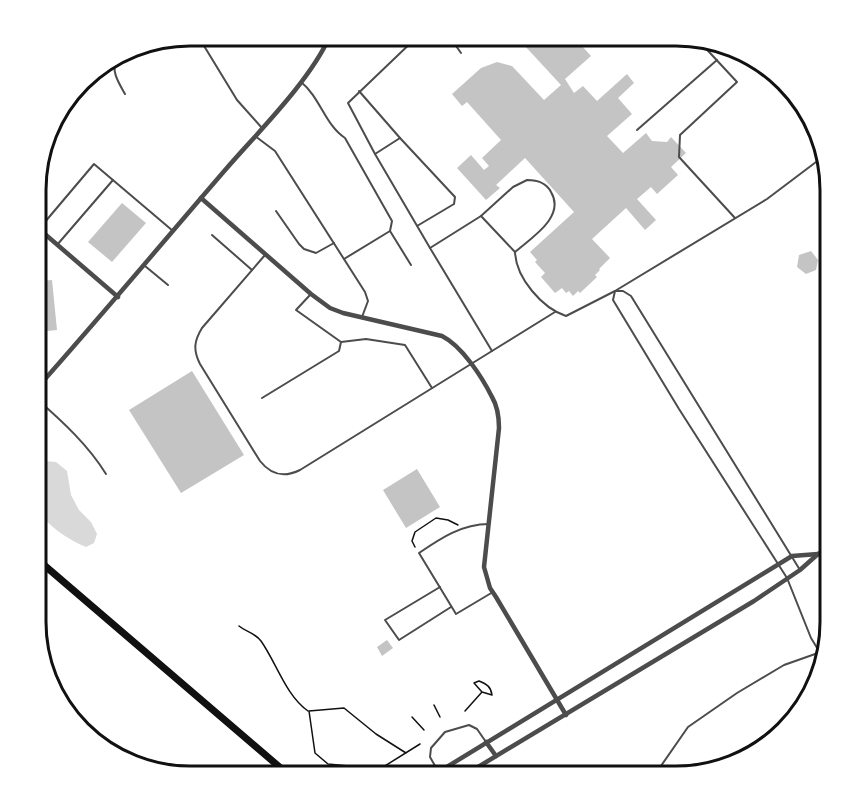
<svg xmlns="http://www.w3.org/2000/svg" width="866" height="812" font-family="Montserrat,sans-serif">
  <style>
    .water { fill: #d9d9d9 }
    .building { fill: #c4c4c4 }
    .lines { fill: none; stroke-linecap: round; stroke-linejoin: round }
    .path { stroke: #111; stroke-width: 1.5 }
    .service { stroke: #4c4c4c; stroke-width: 2 }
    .minor { stroke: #4c4c4c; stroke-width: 4.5 }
    .secondary { stroke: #111; stroke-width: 7 }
    .rim { fill: none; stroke: #111; stroke-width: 3 }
  </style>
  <rect width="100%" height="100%" fill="#fff"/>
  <path class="water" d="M45,461L56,462L67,471L71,495L79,510L91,522L97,534L94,543L86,547C71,541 39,522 37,504C35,492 37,478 37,466Z"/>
  <g class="building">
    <path d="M534,36H573L591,56L565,79L574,93L583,86L597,101L627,74L634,83L618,98L632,114L607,136L623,153L646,133L652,141L667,142L671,137L686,153L671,167L678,175L657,194L651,187L637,199L656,220L645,230L626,208L592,239L610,258L599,269L600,270L595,275L597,277L580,293L578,291L573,296L569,291L566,293L562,288L555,293L541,277L545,273L535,262L537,260L530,252L574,212L525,158L496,185L500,188L486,200L457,168L471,155L484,170L489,166L482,158L501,140L467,102L462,106L452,94L481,68L497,62L512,66L544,100L561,85L524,45Z"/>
    <path d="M122,203L146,223L112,262L88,242Z"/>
    <path d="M811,251L818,260L816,270L806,274L797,267L799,255Z"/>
    <path d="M52,280L57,330L38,332V281Z"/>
    <path d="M192,371L244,455L181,493L129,410Z"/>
    <path d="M417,469L440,507L406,528L383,490Z"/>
    <path d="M387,640L393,648L382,656L377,647Z"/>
  </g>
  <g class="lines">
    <g class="path">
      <path d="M415,547L412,541L415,532L436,518L448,520L458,525"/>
      <path d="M239,626C246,632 254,632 261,641C276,662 286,696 308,711"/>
      <path d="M434,705L440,717"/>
      <path d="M465,711L482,692L492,695C491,687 487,684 479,681L474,683L482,692"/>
      <path d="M412,717L424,730"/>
      <path d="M406,753L376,734L344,708L309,711L315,753L328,764L380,769L420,744"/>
    </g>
    <g class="service">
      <path d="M198,36L237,100L262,128"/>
      <path d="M449,36L461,53"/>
      <path d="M698,40L737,82L680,135L679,157L735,218"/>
      <path d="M116,59C111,72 119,83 125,94"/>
      <path d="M301,82C320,97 325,125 345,138L392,221L390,231L411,265"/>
      <path d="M359,91L400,138"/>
      <path d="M637,130L717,60"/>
      <path d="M255,136L275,151L365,292L368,301L362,317"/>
      <path d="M375,154L348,103L418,36"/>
      <path d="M527,180C537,180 546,182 551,192C566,217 531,238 515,252L481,216L513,187Z"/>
      <path d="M276,211L299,244L304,249L316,253L334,243"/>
      <path d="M481,216L430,248L492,351L555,312"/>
      <path d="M417,226L454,204L455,197L400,138L375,154L430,248"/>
      <path d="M39,229L94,164L173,231"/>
      <path d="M212,235L252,270"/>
      <path d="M57,245L113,180"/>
      <path d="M515,252C516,278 542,308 566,316L615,291L767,199L824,156"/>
      <path d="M265,255L202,328C194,341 193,350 200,364L260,461C271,475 284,478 300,470L492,351"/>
      <path d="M344,259L390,231"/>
      <path d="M145,266L168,285"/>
      <path d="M310,295L296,310L341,342L366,339L405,345L432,388"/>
      <path d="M262,398L339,351L341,342"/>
      <path d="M38,400C63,422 88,445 106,474"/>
      <path d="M489,524C462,524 441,538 419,553L456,614L493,592"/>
      <path d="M800,570L631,296L623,291H615L613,300L679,409L787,578L811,638L822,656"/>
      <path d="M440,587L385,620L399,640L451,607"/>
      <path d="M732,765L758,745L776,739"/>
      <path d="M438,771L430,757L431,748L445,732L469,725L477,729L486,742"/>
      <path d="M654,776L688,727L737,693L784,665L818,653"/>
    </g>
    <g class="minor">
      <path d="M201,198L311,294L330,308L343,313L442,336C462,346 482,377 492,397C498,407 499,417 499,428L484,567L490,588L496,597L566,715"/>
      <path d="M39,229L118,297"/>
      <path d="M38,387C102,315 163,242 226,169C259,131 309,82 330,36"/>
      <path d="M486,742L496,756"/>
      <path d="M432,776L792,556L818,554"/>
      <path d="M463,776L754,601L800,570L818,554L830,548"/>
    </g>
    <path class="secondary" d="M37,559L290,776"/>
  </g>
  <path d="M0 0H866V812H0ZM190 46H676A144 144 0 0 1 820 190V622A144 144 0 0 1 676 766H190A144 144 0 0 1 46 622V190A144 144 0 0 1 190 46Z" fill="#fff" fill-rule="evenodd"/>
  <path class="rim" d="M190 46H676A144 144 0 0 1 820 190V622A144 144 0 0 1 676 766H190A144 144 0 0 1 46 622V190A144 144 0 0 1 190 46Z"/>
</svg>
